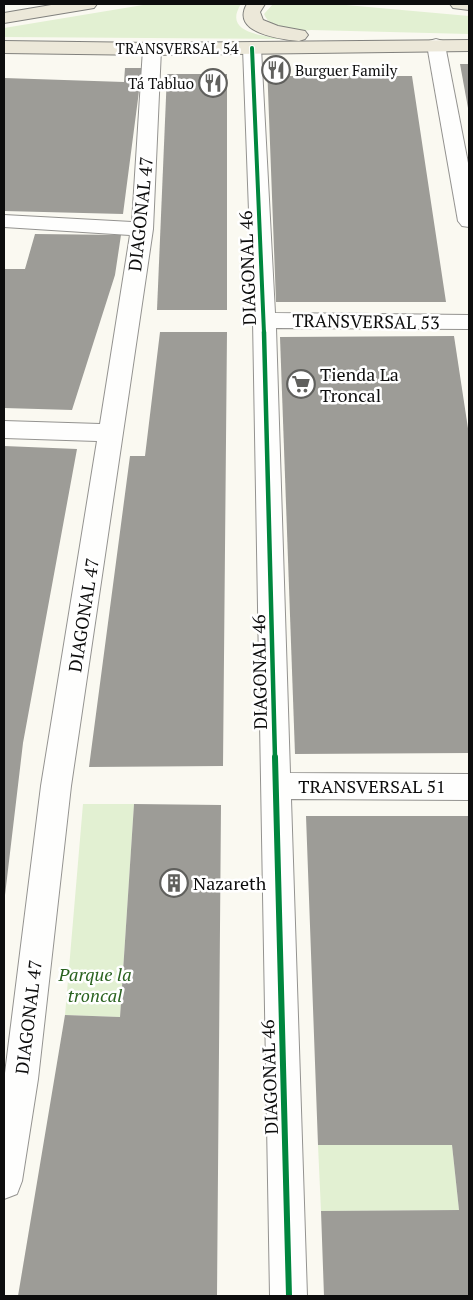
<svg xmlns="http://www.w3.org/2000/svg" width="473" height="1300" font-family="'PT Serif',serif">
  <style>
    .green { fill: #e2f0d2 }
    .building { fill: #9d9c97 }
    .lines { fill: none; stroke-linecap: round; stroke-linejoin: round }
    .minor-casing { stroke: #949390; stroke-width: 2 }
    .major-casing { stroke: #81817d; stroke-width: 2 }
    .minor { fill: #fefefd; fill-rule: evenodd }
    .major { fill: #ece8d9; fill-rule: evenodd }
    .cycleway-far2-casing { stroke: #fff; stroke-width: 6 }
    .cycleway-far1-casing { stroke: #fff; stroke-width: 8 }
    .cycleway-casing { stroke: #fff; stroke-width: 9 }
    .cycleway-far2 { stroke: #00873e; stroke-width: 4 }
    .cycleway-far1 { stroke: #00873e; stroke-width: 4.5 }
    .cycleway { stroke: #00873e; stroke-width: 6 }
    .labels { text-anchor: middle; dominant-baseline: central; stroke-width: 5; stroke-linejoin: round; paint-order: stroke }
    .far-street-label { font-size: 15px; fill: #0d0d0d; stroke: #fff }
    .far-poi-label { font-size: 15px; fill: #0d0d0d; stroke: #fff; text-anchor: start }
    .street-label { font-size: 18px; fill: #0d0d0d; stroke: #fff }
    .poi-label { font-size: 18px; fill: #0d0d0d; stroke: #fff; text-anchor: start }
    .park-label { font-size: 18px; font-style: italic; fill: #2a621f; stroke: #fff }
  </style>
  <rect width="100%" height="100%" fill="#faf9f1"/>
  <g class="green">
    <path d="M149,4H241C221,35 269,36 288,39L4,37V28Z"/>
    <path d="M273,4H335L469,16V34L311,30C293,32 272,32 264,14Z"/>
    <path d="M83,804H134L120,1017L65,1015Z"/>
    <path d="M318,1145H452L459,1210L321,1211Z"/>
  </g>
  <g class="building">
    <path d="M267,64H286V76H412L446,302H276Z"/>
    <path d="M460,64H469V108H468Z"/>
    <path d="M125,68H142L123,214L4,211V78L124,82Z"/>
    <path d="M167,74H227V310H157Z"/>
    <path d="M35,234L121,235L115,275L72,410L4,408V269H25Z"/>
    <path d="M160,332H227L223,766L89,767L130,456H145Z"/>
    <path d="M454,336L469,435V753L295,754L280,337Z"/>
    <path d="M4,446L77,449L23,743L5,895Z"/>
    <path d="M134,804L221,805L217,1296H18L65,1015L120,1017Z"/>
    <path d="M306,816H469V1296H324L321,1211L459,1210L452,1145H318Z"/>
  </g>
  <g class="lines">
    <defs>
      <g id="minor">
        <path d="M436,39L443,41L445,45L469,168V227L462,226L458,221L427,45L429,41Z"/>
        <path d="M252,42L259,44L261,48L275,313L469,315V329L276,328L290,773L469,774V800L291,799L307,1296H270L253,320L243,48L245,44Z"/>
        <path d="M152,43L159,45L161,49L153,229L71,786L38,1079L22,1181L17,1194L4,1199V1081L41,786L97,441L4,438V421L100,424L130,235L4,227V215L132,222L143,49L145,45Z"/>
      </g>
      <g id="major">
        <path d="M57,4H97L94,8L4,23V13Z"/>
        <path d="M247,4H265L260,12L263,20L278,26L305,31L308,35L305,39L299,41C280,39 230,33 247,4Z"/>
        <path d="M450,4H469V10L453,8Z"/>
        <path d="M469,40V51L152,55L4,53V41L152,43Z"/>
      </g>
    </defs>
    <use href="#minor" class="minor-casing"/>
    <use href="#major" class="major-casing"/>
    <use href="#minor" class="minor"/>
    <use href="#major" class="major"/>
    <defs>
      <path id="cycleway-far2" d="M252,48L264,333"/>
      <path id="cycleway-far1" d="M264,332L275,758"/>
      <path id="cycleway" d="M275,757L289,1296"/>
    </defs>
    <use href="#cycleway-far2" class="cycleway-far2-casing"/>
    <use href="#cycleway-far1" class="cycleway-far1-casing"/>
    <use href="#cycleway" class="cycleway-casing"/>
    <use href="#cycleway-far2" class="cycleway-far2"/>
    <use href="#cycleway-far1" class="cycleway-far1"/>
    <use href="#cycleway" class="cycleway"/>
  </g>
  <defs>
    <symbol id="restaurant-ring" viewBox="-11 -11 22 22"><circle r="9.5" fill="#fff" stroke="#60605d" stroke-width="1.5"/><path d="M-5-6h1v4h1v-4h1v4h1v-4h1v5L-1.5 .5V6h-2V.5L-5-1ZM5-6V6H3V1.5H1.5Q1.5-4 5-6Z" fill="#60605d"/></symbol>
    <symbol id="supermarket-ring" viewBox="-11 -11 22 22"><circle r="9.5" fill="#fff" stroke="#60605d" stroke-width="1.5"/><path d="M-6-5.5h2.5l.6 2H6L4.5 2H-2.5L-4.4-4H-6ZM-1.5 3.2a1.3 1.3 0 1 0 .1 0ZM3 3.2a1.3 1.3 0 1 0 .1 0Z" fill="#60605d"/></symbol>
    <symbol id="building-ring" viewBox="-11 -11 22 22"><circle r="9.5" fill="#fff" stroke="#60605d" stroke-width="1.5"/><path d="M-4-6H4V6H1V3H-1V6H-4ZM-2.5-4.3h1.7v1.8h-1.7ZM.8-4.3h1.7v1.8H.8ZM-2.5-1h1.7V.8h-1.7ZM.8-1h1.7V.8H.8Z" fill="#60605d"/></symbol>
  </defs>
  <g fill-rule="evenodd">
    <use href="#restaurant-ring" x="260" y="54" width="32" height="32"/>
    <use href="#restaurant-ring" x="197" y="67" width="32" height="32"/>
    <use href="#supermarket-ring" x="285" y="368" width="32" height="32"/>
    <use href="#building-ring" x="158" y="867" width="32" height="32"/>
  </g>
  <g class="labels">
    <g class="far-street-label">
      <text x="177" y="48">TRANSVERSAL 54</text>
    </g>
    <g class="far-poi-label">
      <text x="295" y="70">Burguer Family</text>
      <text x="194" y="83" text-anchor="end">Tá Tabluo</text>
    </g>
    <g class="street-label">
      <text transform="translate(140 214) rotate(-84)">DIAGONAL 47</text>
      <text transform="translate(247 268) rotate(-92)">DIAGONAL 46</text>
      <text transform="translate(366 321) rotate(1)">TRANSVERSAL 53</text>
      <text transform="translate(83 615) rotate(-81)">DIAGONAL 47</text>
      <text transform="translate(259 672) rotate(-91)">DIAGONAL 46</text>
      <text x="372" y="786">TRANSVERSAL 51</text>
      <text transform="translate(28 1017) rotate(-83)">DIAGONAL 47</text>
      <text transform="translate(269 1077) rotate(-92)">DIAGONAL 46</text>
    </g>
    <g class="poi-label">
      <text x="320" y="374">Tienda La<tspan x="320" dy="21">Troncal</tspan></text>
      <text x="193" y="883">Nazareth</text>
    </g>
    <g class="park-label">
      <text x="95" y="974">Parque la<tspan x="95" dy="21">troncal</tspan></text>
    </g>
  </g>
  <rect width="473" height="1300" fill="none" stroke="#0d0d0d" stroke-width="10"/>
</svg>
